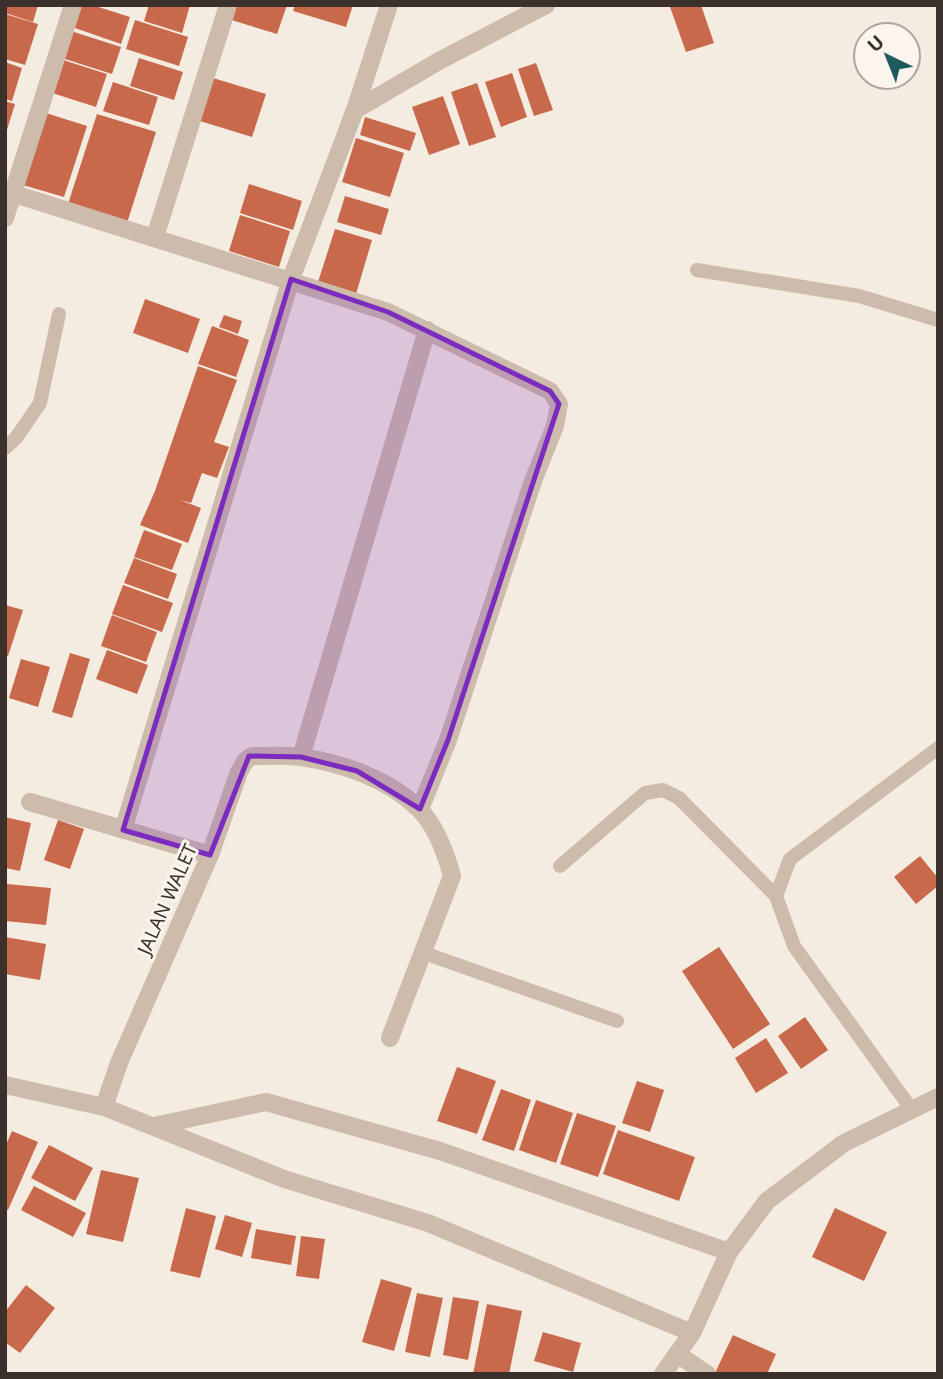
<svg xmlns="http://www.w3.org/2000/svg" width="943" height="1379" font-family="'Noto Sans',sans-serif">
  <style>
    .building { fill: #c8694b }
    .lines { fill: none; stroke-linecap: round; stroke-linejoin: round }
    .service { stroke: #cdbbac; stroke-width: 14 }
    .minor { stroke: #cdbbac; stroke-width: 18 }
    .tertiary { stroke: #cdbbac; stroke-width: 18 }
    .marked { fill: #7b2cbf; fill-opacity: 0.2; stroke: #7b2cbf; stroke-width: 5; stroke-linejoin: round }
    .labels { text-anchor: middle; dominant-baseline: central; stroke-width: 6; stroke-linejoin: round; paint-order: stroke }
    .street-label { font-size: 19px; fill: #3b302b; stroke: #fbf5ee }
  </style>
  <rect width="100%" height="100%" fill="#f4ebe1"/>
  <g class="building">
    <path d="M5,5H38L33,22L5,13Z"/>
    <path d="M79,5H92L130,17L121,44L72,27Z"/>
    <path d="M149,5H190L182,33L144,21Z"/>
    <path d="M229,5H287L277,34L225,18Z"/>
    <path d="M295,5H353L346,27L293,11Z"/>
    <path d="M675,5H701L714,43L686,52L670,7Z"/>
    <path d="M5,14L38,24L25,65L5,59Z"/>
    <path d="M135,20L188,37L179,66L126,49Z"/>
    <path d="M71,31L121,47L112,74L62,58Z"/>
    <path d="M139,58L183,72L174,100L130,86Z"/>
    <path d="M60,59L107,74L96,107L49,92Z"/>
    <path d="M5,62L22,68L12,101L5,99Z"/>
    <path d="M536,63L553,110L534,116L518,69Z"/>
    <path d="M512,73L527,117L501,127L485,82Z"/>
    <path d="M213,78L266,94L252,137L200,121Z"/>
    <path d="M113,82L158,97L149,125L103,111Z"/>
    <path d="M477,83L496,137L469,146L451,92Z"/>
    <path d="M443,96L460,144L429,155L412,107Z"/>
    <path d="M5,101L15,104L6,133H5Z"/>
    <path d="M46,113L87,126L64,197L23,185Z"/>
    <path d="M97,114L156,132L127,223L68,204Z"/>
    <path d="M365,117L416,133L410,151L360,135Z"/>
    <path d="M356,138L404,153L390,197L342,182Z"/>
    <path d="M249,184L302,201L293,230L240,213Z"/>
    <path d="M345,196L389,209L381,235L337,222Z"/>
    <path d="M240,215L290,231L279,267L229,251Z"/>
    <path d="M335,229L372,240L356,294L318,282Z"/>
    <path d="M145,299L200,319L188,353L133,333Z"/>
    <path d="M224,315L242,321L238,334L219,327Z"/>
    <path d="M212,326L249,340L236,377L198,364Z"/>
    <path d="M198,366L237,380L214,442L229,447L217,478L202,473L191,503L180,500L201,508L188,543L140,525L155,491Z"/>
    <path d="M144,530L182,544L172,570L134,557Z"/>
    <path d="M134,558L177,574L168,599L124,583Z"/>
    <path d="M123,585L173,603L162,632L112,614Z"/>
    <path d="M5,605L23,610L8,656L5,655Z"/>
    <path d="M112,615L157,632L146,662L101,646Z"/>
    <path d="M107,650L148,665L137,694L96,679Z"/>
    <path d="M70,653L90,659L72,718L52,712Z"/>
    <path d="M21,659L50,667L38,707L9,698Z"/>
    <path d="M5,817L31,823L20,871L5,868Z"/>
    <path d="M58,820L84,829L70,869L44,860Z"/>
    <path d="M920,856L938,878V886L916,904L894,877Z"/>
    <path d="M7,884L51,888L46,925L5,921Z"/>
    <path d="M5,937L46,944L40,980L5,974Z"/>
    <path d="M719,947L770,1024L733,1049L682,971Z"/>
    <path d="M805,1017L828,1050L801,1069L778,1036Z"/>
    <path d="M766,1038L788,1073L756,1093L735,1058Z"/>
    <path d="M457,1067L496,1081L477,1134L437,1121Z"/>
    <path d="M637,1081L664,1090L650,1132L622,1123Z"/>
    <path d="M501,1089L531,1100L514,1151L482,1140Z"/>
    <path d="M536,1100L573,1113L556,1163L519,1150Z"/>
    <path d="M577,1113L616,1126L598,1177L560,1164Z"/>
    <path d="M618,1130L695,1157L679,1201L603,1174Z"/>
    <path d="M12,1131L38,1142L8,1210L5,1209V1147Z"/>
    <path d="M49,1145L93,1168L75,1201L31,1178Z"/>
    <path d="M101,1170L139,1178L123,1242L86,1234Z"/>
    <path d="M34,1186L86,1213L73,1237L21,1210Z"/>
    <path d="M186,1208L216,1216L200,1278L170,1271Z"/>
    <path d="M835,1208L887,1232L864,1281L812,1257Z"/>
    <path d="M225,1215L252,1223L242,1257L215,1249Z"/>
    <path d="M256,1229L296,1236L291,1265L251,1258Z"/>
    <path d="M301,1236L325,1239L319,1279L296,1276Z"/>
    <path d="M381,1279L412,1288L394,1351L362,1342Z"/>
    <path d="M26,1285L55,1308L20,1353L5,1342V1312Z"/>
    <path d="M417,1293L443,1298L430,1357L405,1352Z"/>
    <path d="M453,1297L479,1301L468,1360L443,1355Z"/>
    <path d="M487,1304L522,1311L509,1374H473Z"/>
    <path d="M543,1332L581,1343L573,1372L534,1361Z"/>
    <path d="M733,1335L776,1354L767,1374L715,1373Z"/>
  </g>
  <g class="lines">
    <g class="service">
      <path d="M697,270L859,296L938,320"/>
      <path d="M5,448L16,438L40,403L59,314"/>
      <path d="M560,866L645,793L663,790L679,798L776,896"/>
      <path d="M424,953L617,1021"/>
      <path d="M912,1110L794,946L776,896L790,859L938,748"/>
    </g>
    <g class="minor">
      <path d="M355,110L439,61L546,5"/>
      <path d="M5,191L388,312L550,391L559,404L555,426L533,481L448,740L420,809"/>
      <path d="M5,218L73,5"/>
      <path d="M155,237L228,5"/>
      <path d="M301,757L427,330"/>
      <path d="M30,802L210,855"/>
      <path d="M123,830L291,279L355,110L389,5"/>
      <path d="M5,1085L104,1107L284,1179L428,1223L692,1333"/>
      <path d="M104,1107L119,1063L210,855L239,772L246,760L252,756C268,756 285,755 301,757C342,763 389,779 419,809C435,825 446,854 452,876L390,1038"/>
      <path d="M154,1126L266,1102L440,1151L729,1252"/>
      <path d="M677,1354L707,1374"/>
    </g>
    <path class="tertiary" d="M663,1374L692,1333L729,1252L767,1201L844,1143L938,1097"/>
  </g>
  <path class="marked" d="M291,279L388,312L550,391L559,404L448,740L420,809L357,771L301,757L249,756L210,855L123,830Z"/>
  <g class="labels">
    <g class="street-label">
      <text transform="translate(167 899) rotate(-66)">JALAN WALET</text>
    </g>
  </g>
  <rect width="943" height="1379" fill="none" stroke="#3b302b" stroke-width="14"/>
  <g transform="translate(887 56) rotate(317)"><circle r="33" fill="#fbf5ee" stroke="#aea6a0" stroke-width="2"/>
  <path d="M0-5L12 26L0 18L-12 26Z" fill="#1f5a5e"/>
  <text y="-10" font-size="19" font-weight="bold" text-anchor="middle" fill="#3b302b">U</text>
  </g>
</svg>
